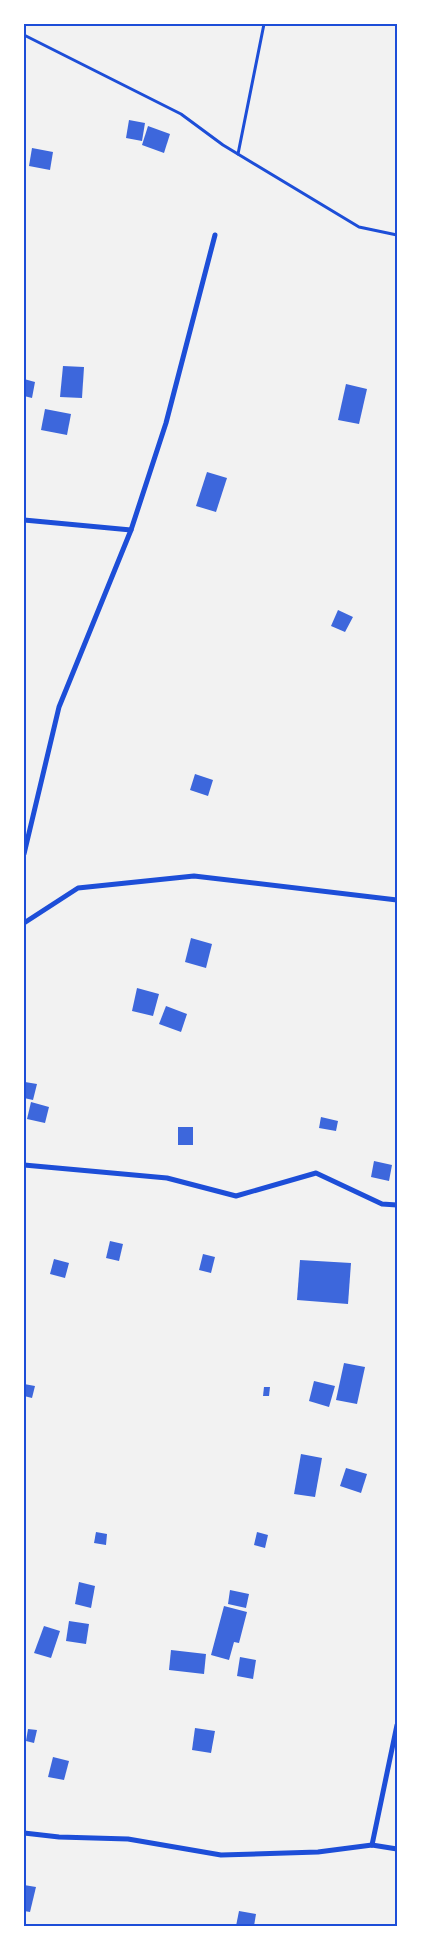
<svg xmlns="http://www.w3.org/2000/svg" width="421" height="1950" font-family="Karla,sans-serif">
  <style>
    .building { fill: #3d67dc }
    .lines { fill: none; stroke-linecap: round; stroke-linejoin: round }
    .path { stroke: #1d4ed8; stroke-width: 3 }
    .minor { stroke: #1d4ed8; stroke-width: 5 }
    .neatline { fill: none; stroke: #1d4ed8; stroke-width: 2 }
  </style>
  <rect width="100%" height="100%" fill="#f2f2f2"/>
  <g class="building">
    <path d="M129,120L145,123L142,141L126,138Z"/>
    <path d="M148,126L170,134L164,153L142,145Z"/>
    <path d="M32,148L53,152L50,170L29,166Z"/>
    <path d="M63,366L84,367L82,398L60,397Z"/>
    <path d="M24,379L35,382L32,398L24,396Z"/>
    <path d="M346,384L367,389L359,424L338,420Z"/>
    <path d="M45,409L71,414L67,435L41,430Z"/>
    <path d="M207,472L227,478L216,512L196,506Z"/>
    <path d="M338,610L353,617L345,632L331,626Z"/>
    <path d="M195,774L213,780L208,796L190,790Z"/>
    <path d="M191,938L212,944L206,968L185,962Z"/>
    <path d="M137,988L159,994L153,1016L132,1011Z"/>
    <path d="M166,1006L187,1014L181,1032L159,1024Z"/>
    <path d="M25,1082L37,1084L33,1100L24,1098Z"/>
    <path d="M31,1102L49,1107L45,1123L27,1119Z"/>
    <path d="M321,1117L338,1121L336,1131L319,1128Z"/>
    <rect x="178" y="1127" width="15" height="18"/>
    <path d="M374,1161L392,1165L389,1181L371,1177Z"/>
    <path d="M110,1241L123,1244L119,1261L106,1258Z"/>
    <path d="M203,1254L215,1257L211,1273L199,1270Z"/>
    <path d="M54,1259L69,1263L65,1278L50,1274Z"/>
    <path d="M300,1260L351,1263L348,1304L297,1300Z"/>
    <path d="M344,1363L365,1367L357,1404L336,1400Z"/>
    <path d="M314,1381L335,1386L329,1407L309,1401Z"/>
    <path d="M24,1384L35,1386L32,1398L24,1396Z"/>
    <path d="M264,1387H270L269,1396H263Z"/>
    <path d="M301,1454L322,1458L315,1497L294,1494Z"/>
    <path d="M346,1468L367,1474L361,1493L340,1486Z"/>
    <path d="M96,1532L107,1534L106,1545L94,1543Z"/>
    <path d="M257,1532L268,1535L265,1548L254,1545Z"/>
    <path d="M79,1582L95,1586L91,1608L75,1604Z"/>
    <path d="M230,1590L249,1594L246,1608L228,1604Z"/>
    <path d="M224,1606L247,1612L239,1643L234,1642L229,1660L211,1655Z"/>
    <path d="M69,1621L89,1624L86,1644L66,1641Z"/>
    <path d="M44,1626L60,1631L51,1658L34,1653Z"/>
    <path d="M171,1650L206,1654L204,1674L169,1670Z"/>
    <path d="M240,1657L256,1660L253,1679L237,1676Z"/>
    <path d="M195,1728L215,1731L211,1753L192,1750Z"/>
    <path d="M28,1729L37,1730L34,1743L26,1741Z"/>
    <path d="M53,1757L69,1761L64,1780L48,1777Z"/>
    <path d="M24,1885L36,1887L30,1912L24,1911Z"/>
    <path d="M239,1911L256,1914L254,1926H236Z"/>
  </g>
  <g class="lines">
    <g class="path">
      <path d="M24,35L181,114L223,145L359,227L397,235"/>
      <path d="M238,154L264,24"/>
    </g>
    <g class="minor">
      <path d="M24,520L131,530"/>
      <path d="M24,854L59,707L131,530L166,423L215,235"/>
      <path d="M24,923L78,888L194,876L397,900"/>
      <path d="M24,1165L167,1178L236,1196L316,1173L382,1204L397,1205"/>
      <path d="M24,1833L59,1837L128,1839L221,1855L318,1852L372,1845L397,1849"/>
      <path d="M372,1845L397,1725"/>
    </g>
  </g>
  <rect width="421" height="1950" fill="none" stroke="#ffffff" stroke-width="50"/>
  <rect x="25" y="25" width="371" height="1900" class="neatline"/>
</svg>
